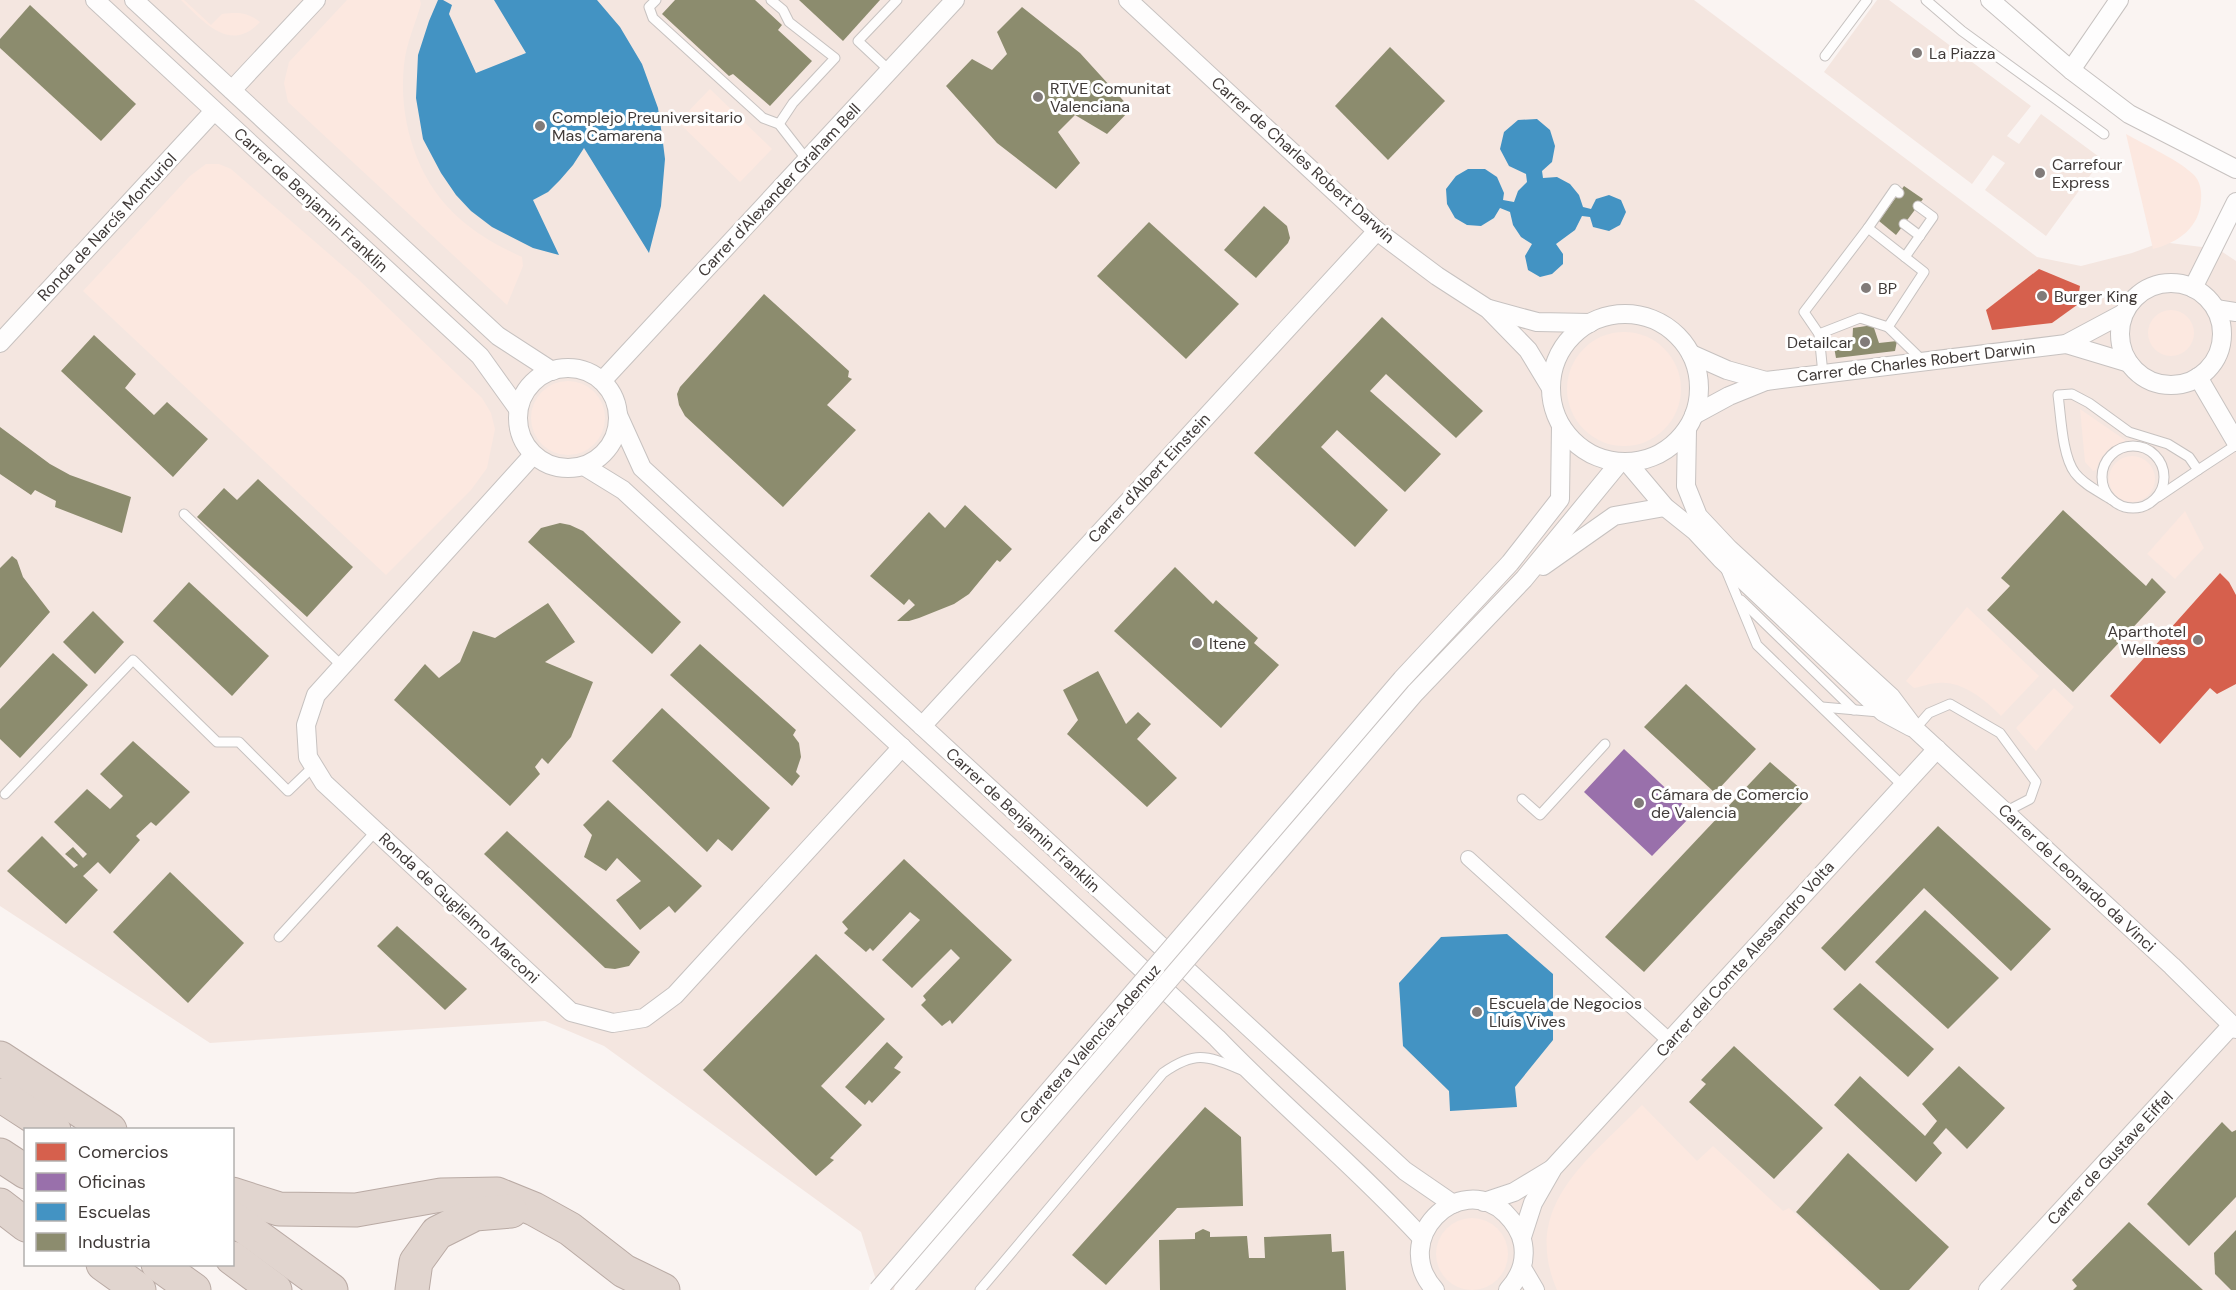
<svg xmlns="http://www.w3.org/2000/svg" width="2236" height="1290" font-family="'DM Sans',sans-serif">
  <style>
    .built { fill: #f4e6e0 }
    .green { fill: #fce8e0 }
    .shops { fill: #d6604d }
    .offices { fill: #9970ab }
    .schools { fill: #4393c3 }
    .industry { fill: #8c8c6e }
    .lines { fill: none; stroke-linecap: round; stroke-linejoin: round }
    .service-casing { stroke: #c7c2c0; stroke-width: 11 }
    .pedestrian-casing { stroke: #c7c2c0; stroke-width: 16 }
    .minor-casing { stroke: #c7c2c0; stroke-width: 20 }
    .motorway-casing { stroke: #b9aaa4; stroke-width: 35 }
    .service { stroke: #fefdfd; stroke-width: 9 }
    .pedestrian { stroke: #fefdfd; stroke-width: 14 }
    .minor { stroke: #fefdfd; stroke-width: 18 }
    .motorway { stroke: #e1d5cf; stroke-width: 33 }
    .minor-bridge-casing { stroke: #c7c2c0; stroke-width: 20; stroke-linecap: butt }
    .minor-bridge { stroke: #fefdfd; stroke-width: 18 }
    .poi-dot { fill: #817b79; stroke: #fff; stroke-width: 2 }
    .labels { text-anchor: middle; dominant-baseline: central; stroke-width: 6; stroke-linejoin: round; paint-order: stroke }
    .poi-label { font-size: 16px; fill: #403a38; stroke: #fff; text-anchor: start }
    .street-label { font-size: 16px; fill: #403a38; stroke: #fff }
  </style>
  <rect width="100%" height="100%" fill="#faf4f2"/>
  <g class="built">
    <path d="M0,0H1694L2037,257L2081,266L2132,253L2162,242L2218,249L2236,261V1290H879L861,1232L604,1046L545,1021L210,1043L0,906Z"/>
    <path d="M1877,0H1889L2031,106L2007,136L2019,144L2041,114L2102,159L2046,236L1985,190L2005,163L1993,155L1972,184L1824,72Z"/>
  </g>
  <g class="green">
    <path d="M181,0H184L211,25L222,14C238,12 247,12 260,22C230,54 204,22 181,0Z"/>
    <path d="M347,0H420L421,4C415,25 406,44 404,65C398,120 417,182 460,219C478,235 500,247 522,257L523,266L507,305L288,102L284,83L289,62Z"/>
    <path d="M710,89L772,149L740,182L678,122Z"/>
    <path d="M2126,134C2145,145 2179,160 2194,175C2200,181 2202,191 2201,200C2200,227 2178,243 2153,249Z"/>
    <path d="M206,164H219L231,169L358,279L482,398L491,413L495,429L487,468L471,490L386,575L83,291L190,176Z"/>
    <circle cx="2171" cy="333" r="23"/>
    <circle cx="1624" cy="389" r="57"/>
    <circle cx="568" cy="418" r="37"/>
    <path d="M2080,409L2125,440L2126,442C2109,445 2101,455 2096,470L2093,471L2085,462Z"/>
    <circle cx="2132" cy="479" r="23"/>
    <path d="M2185,511L2204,548L2175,579L2147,554Z"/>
    <path d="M1967,607L2039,676L2001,716C1986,700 1961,680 1938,683C1929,683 1922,687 1914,688L1906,681Z"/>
    <path d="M2054,688L2074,707L2036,751L2016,728Z"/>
    <path d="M1642,1105L1697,1161L1713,1146L1783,1211L1789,1208L1877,1290H1557C1520,1205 1590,1159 1642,1105Z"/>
    <circle cx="1472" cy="1254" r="36"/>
  </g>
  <g class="shops">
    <path d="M2039,269L2080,286L2077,305L2052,323L1992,330L1986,310Z"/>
    <path d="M2220,573L2229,582L2236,595V684L2217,694L2210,688L2160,744L2110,696Z"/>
  </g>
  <path class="offices" d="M1624,749L1693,814L1652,856L1584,792Z"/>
  <g class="schools">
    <path d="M438,0H443L452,5L449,14L476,73L526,53L494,0H597L620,27L642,64L658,108L662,135L665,159L661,206L649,253L584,148L573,165L560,180L548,192L533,200L559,255L533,248L492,227L471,211L456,195L441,173L423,139L416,98L418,55L429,21Z"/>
    <path d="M1537,119L1550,130L1555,146L1552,162L1542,171L1543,178L1557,177L1570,184L1579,195L1583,207L1591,209L1596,199L1609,195L1621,200L1626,212L1620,225L1609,231L1593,227L1590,217L1582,216L1575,230L1556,244L1563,254V264L1552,274L1540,277L1528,270L1525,256L1532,244L1521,237L1513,225L1510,212L1500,208L1494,218L1481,226L1467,225L1455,218L1447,204L1446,189L1456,176L1468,169H1485L1497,177L1504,193L1503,200L1514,202L1518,191L1527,182L1526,174L1509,166L1500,149L1504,132L1518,120Z"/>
    <path d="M1507,934L1553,974V1040L1515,1087L1517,1107L1450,1111L1449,1091L1403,1046L1399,983L1441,937Z"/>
  </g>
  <g class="industry">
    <path d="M675,0H755L782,25L778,30L812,61L770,106L733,74L729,76L662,14Z"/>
    <path d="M799,0H880L843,41Z"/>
    <path d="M30,5L136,104L101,141L0,48V39Z"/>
    <path d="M1022,7L1080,53L1131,109L1107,134L1075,115L1058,132L1080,163L1056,189L997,143L946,86L972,59L992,70L1007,54L997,32Z"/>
    <path d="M1390,47L1445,101L1388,160L1335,106Z"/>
    <path d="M1904,186L1923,199L1896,235L1879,221Z"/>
    <path d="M1264,206L1287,226L1290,238L1288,243L1256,278L1224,250Z"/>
    <path d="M1149,222L1239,304L1186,359L1097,276Z"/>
    <path d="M764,294L849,371L848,377L852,379L827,405L856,430L783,507L685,416L679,405L677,394L680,387Z"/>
    <path d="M1382,317L1483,411L1456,438L1386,374L1370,391L1441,454L1405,492L1337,430L1321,447L1388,510L1355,547L1254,453Z"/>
    <path d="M1873,325L1879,343L1897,341L1895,351L1836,358L1834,347H1852L1853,328Z"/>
    <path d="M94,335L136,374L125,388L154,415L167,402L208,439L173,477L61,371Z"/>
    <path d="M0,427L50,464L70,475L131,497L122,533L55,507L56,501L35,490L31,495L0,474Z"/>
    <path d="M258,479L353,567L307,617L197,517L224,488L237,500Z"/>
    <path d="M965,505L1012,549L1000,562L997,560L969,594L954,604L919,618L909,621H897L915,605L909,599L904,605L870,576L929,512L945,528Z"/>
    <path d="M2063,510L2146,586L2152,578L2166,592L2073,692L1987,610L2010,586L2001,578Z"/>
    <path d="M560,523L570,525L583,531L681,622L652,654L528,542L541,528Z"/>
    <path d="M12,556L17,560L23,577L50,612L0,668V568Z"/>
    <path d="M1175,567L1213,604L1216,600L1258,638L1254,643L1279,665L1221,728L1114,631Z"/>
    <path d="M189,582L269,656L232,696L153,621Z"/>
    <path d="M548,603L575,642L545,662L593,682L571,737L548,764L542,758L535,767L540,774L510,806L394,700L425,664L439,678L460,662L473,631L495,638Z"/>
    <path d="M93,611L124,642L95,674L63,642Z"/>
    <path d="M700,644L796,730L793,735L799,743L801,757L796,772L800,776L792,786L670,675Z"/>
    <path d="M53,653L88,685L20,758L0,739V709Z"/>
    <path d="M1098,671L1126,724L1138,712L1151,724L1137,739L1177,778L1147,807L1067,734L1078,720L1063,690Z"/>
    <path d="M1686,684L1756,749L1715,793L1644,727Z"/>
    <path d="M662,708L770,808L732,851L718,839L707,852L612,761Z"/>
    <path d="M133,741L190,792L156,826L151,822L136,836L140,840L110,874L98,862L83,876L98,890L66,924L7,871L42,836L74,868L78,865L65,854L73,847L83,858L87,854L54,822L87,789L110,809L123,796L100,774Z"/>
    <path d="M1770,762L1809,796L1644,972L1605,937Z"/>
    <path d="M608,800L702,886L675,913L669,906L640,930L616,900L641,881L617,858L606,871L584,857L592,835L583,825Z"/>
    <path d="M1938,826L2051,929L2011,971L1924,888L1845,971L1821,948Z"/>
    <path d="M507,831L640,952L629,966L615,969L605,968L484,854Z"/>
    <path d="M904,859L1012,960L952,1024L950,1020L942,1026L921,1005L926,1000L923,996L960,958L951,949L912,988L882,960L920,920L910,912L873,951L870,948L866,952L844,933L848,929L842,922Z"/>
    <path d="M170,872L244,943L188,1003L113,932Z"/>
    <path d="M1925,910L1999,978L1948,1029L1875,962Z"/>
    <path d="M397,926L467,989L445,1010L377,946Z"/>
    <path d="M816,954L885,1019L821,1086L862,1125L830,1158L834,1160L816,1176L703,1070Z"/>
    <path d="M1860,983L1934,1049L1908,1077L1833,1009Z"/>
    <path d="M887,1042L903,1057L894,1068L901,1072L872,1103L869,1100L865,1105L845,1087Z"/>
    <path d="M1734,1046L1823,1128L1774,1179L1689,1102L1706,1084L1701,1080Z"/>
    <path d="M1959,1066L2005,1108L1967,1149L1946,1128L1933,1143L1942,1153L1916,1182L1834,1105L1860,1076L1925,1136L1937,1121L1922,1104Z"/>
    <path d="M1205,1107L1241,1137L1243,1206L1177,1208L1106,1285L1072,1255Z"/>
    <path d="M2222,1122L2232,1132L2236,1130V1197L2189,1246L2147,1204Z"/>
    <path d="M1848,1153L1949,1247L1909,1290H1880L1796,1212Z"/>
    <path d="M2129,1222L2203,1290H2073L2077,1286L2072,1280Z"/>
    <path d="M1203,1229L1210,1232V1237L1247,1236L1249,1258H1265L1264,1237L1331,1234L1332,1252L1344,1251L1346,1290H1160L1159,1240L1195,1239V1233Z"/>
    <path d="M2236,1230V1290H2231L2215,1274L2214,1253Z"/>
  </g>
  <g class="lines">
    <defs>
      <g id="service">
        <path d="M656,0L649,7L653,18L763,118L779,124L807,160"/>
        <path d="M771,0L783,10L789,22L835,58L793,103L779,124"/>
        <path d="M1926,0L1962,31L2104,134"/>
        <path d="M1825,56L1867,0"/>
        <path d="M890,71L858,41L897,0"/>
        <path d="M1904,224L1920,236"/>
        <path d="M1868,228L1895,189L1899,193"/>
        <path d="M1905,257L1933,217L1918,206"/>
        <path d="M1819,334L1860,318L1888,327"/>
        <path d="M1823,374L1819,334L1804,312L1868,228L1924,272L1888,327L1923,361"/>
        <circle cx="2133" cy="477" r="31"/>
        <path d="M2198,470L2236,445"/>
        <path d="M2112,500C2100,492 2084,485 2075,473C2062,456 2061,416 2058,395L2072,394L2089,403L2129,432L2168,444L2189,457L2198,470L2158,497"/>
        <path d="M184,514L342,666"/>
        <path d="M1726,570L1757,645L1903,786"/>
        <path d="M1741,600L1854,710"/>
        <path d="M1822,707L1879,712"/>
        <path d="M1915,729L1929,713L1950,704L2000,733L2036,782L2030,799L2005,812"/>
        <path d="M5,794L133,660L217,742H239L288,791L314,766"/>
        <path d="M1522,799L1540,815L1605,744"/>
        <path d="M279,937L376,831"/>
        <path d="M980,1290L1163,1073C1196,1050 1207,1056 1242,1070"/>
      </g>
      <path id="pedestrian" d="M1468,858L1670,1041"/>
      <g id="minor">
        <path d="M95,0L480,356L518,409"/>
        <path d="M134,0L498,336L552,371"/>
        <path d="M1128,0L1377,231L1437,276L1488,309L1528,350L1551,388"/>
        <path d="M1990,0L2071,70L2129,114L2236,169"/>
        <path d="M2071,70L2119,0"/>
        <path d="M232,90L316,0"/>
        <circle cx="2171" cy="334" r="51"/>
        <path d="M2193,288L2236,202"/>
        <path d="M1489,309L1537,322L1590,323"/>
        <path d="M2216,309L2236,312"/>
        <circle cx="1625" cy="388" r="74"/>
        <path d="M0,343L214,111"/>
        <path d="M2066,344L2129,363"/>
        <path d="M1691,354L1727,370L1766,381"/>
        <circle cx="568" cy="418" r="50"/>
        <path d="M2198,377L2236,442"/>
        <path d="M602,381L955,0"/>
        <path d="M618,415L642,468L1405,1171L1453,1204"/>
        <path d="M1694,415L1729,396L1766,381L2066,344L2124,313"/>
        <path d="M1687,429L1686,486L1698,516L1729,549L1891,697L1915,729L2172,966L2236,1029"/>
        <path d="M533,455L316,695L306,725L308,757L324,783L571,1012L613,1023L644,1018L675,995L902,747"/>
        <path d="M1627,462L1665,507L1695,531L1721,559L1883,712L1911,727"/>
        <path d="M584,466L623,490L1217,1038C1283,1107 1357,1167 1421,1237"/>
        <path d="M1543,566L1614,516L1665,507"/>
        <path d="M922,726L1377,231"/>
        <path d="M1301,797L1402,679L1510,563L1560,499L1561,426"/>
        <path d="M1314,811L1415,693L1524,579L1620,462"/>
        <path d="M1484,1202L1514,1192L1552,1169"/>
        <path d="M1522,1237L1533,1203L1553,1168L1937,749"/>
        <path d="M1522,1268L1535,1290"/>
        <path d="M1435,1290C1389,1240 1458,1170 1505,1213C1514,1222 1521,1232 1523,1244C1526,1262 1520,1277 1508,1290"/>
        <path d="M1988,1290L2232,1025"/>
      </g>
      <g id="motorway">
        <path d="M0,1058L110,1130"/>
        <path d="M0,1095L54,1130"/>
        <path d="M0,1155L26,1172"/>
        <path d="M232,1194L279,1209L356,1210L441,1195L497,1194L534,1209L570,1229L624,1271L663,1290"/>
        <path d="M0,1205L26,1225"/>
        <path d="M232,1218L331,1290"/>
        <path d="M232,1258L275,1290"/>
        <path d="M103,1264L139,1290"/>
        <path d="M158,1264L194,1290"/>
        <path d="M412,1290L416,1262L437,1233L475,1214L511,1211"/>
      </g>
    </defs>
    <use href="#service" class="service-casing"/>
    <use href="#pedestrian" class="pedestrian-casing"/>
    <use href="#minor" class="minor-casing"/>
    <use href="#motorway" class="motorway-casing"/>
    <use href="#service" class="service"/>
    <use href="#pedestrian" class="pedestrian"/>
    <use href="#minor" class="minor"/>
    <use href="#motorway" class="motorway"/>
    <defs>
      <g id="minor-bridge">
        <path d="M878,1290L1301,797"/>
        <path d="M903,1290L1314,811"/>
      </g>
    </defs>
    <use href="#minor-bridge" class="minor-bridge-casing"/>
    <use href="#minor-bridge" class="minor-bridge"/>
  </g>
  <g class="poi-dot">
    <circle cx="1917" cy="53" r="6"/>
    <circle cx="1038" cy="97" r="6"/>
    <circle cx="540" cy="126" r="6"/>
    <circle cx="2040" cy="173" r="6"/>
    <circle cx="1866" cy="288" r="6"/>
    <circle cx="2042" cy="296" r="6"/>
    <circle cx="1865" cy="342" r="6"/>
    <circle cx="2198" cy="640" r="6"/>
    <circle cx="1197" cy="643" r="6"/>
    <circle cx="1639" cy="803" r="6"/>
    <circle cx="1477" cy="1012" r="6"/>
  </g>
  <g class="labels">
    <g class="poi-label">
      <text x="1929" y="53">La Piazza</text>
      <text x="1050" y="88">RTVE Comunitat<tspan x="1050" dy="18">Valenciana</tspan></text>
      <text x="552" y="117">Complejo Preuniversitario<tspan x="552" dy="18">Mas Camarena</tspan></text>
      <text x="2052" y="164">Carrefour<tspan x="2052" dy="18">Express</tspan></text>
      <text x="1878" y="288">BP</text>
      <text x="2054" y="296">Burger King</text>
      <text x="1853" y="342" text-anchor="end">Detailcar</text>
      <text x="2186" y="631" text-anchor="end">Aparthotel<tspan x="2186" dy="18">Wellness</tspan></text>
      <text x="1209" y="643">Itene</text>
      <text x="1651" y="794">Cámara de Comercio<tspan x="1651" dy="18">de Valencia</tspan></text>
      <text x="1489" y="1003">Escuela de Negocios<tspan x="1489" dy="18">Lluís Vives</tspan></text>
    </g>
    <g class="street-label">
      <text transform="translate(1303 160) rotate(42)">Carrer de Charles Robert Darwin</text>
      <text transform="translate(779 190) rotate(-47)">Carrer d'Alexander Graham Bell</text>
      <text transform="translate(311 200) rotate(43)">Carrer de Benjamin Franklin</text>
      <text transform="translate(107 227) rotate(-47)">Ronda de Narcís Monturiol</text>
      <text transform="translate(1916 362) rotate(-7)">Carrer de Charles Robert Darwin</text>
      <text transform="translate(1149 478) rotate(-47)">Carrer d'Albert Einstein</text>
      <text transform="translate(1023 820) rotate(43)">Carrer de Benjamin Franklin</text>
      <text transform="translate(2077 878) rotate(43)">Carrer de Leonardo da Vinci</text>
      <text transform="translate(459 908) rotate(43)">Ronda de Guglielmo Marconi</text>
      <text transform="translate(1745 959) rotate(-48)">Carrer del Comte Alessandro Volta</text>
      <text transform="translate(1090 1044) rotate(-49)">Carretera Valencia-Ademuz</text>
      <text transform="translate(2110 1158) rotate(-47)">Carrer de Gustave Eiffel</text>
    </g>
  </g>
  <rect x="24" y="1128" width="210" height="138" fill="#ffffff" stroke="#b3b0af" stroke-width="1.5"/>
  <rect x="36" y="1143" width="30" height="18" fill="#d6604d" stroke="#b3b0af" stroke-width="1.5"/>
  <text x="78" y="1158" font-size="18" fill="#403a38">Comercios</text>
  <rect x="36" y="1173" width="30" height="18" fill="#9970ab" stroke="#b3b0af" stroke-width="1.5"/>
  <text x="78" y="1188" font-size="18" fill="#403a38">Oficinas</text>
  <rect x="36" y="1203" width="30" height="18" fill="#4393c3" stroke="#b3b0af" stroke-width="1.5"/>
  <text x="78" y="1218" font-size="18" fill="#403a38">Escuelas</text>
  <rect x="36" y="1233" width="30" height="18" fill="#8c8c6e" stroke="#b3b0af" stroke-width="1.5"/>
  <text x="78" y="1248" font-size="18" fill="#403a38">Industria</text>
</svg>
